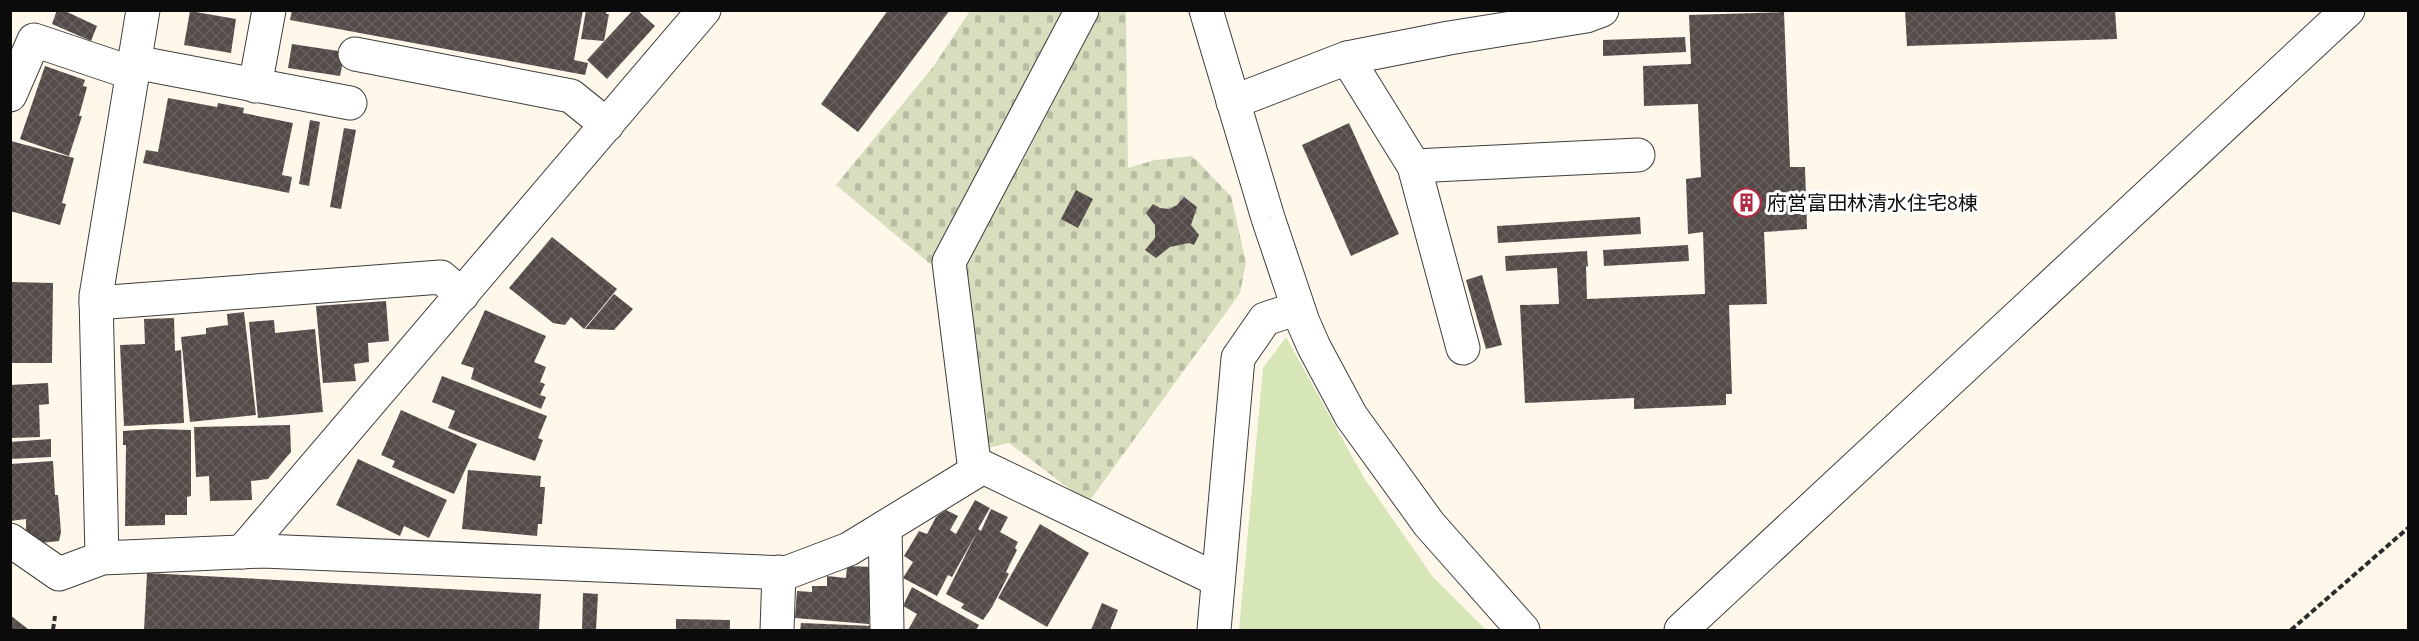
<svg xmlns="http://www.w3.org/2000/svg" width="2419" height="641" font-family="'Zilla Slab','Noto Sans JP',serif">
  <style>
    .cemetery { fill: url(#cemetery-stones) }
    .park { fill: #d6e6b7 }
    .building { fill: url(#building-cross-hatch) }
    .lines { fill: none; stroke-linecap: round; stroke-linejoin: round }
    .minor-casing { stroke: #3e3e3e; stroke-width: 35 }
    .path { stroke: #2d2d2d; stroke-width: 4; stroke-dasharray: 6 3; stroke-linecap: butt }
    .minor { stroke: #fff; stroke-width: 33 }
    .labels { text-anchor: middle; dominant-baseline: central; stroke-width: 6; stroke-linejoin: round; paint-order: stroke }
    .poi-label { font-size: 20px; fill: #0b0b0b; stroke: #fff; text-anchor: start }
  </style>
  <defs>
    <pattern id="cemetery-stones" width="16" height="16" patternUnits="userSpaceOnUse" patternTransform="scale(1.5)"><rect width="16" height="16" fill="#d8ddbe"/><path d="M2 7V4a2 2 0 0 1 4 0v3zM10 15v-3a2 2 0 0 1 4 0v3z" fill="#b8bca2"/></pattern>
    <pattern id="building-cross-hatch" width="8" height="8" patternUnits="userSpaceOnUse" patternTransform="scale(1.5)"><rect width="8" height="8" fill="#534b48"/><path d="M0 0l8 8M0 8l8-8" fill="none" stroke="#67605e"/></pattern>
  </defs>
  <rect width="100%" height="100%" fill="#fef7ea"/>
  <path class="cemetery" d="M970,11H1126L1128,168L1155,160L1192,156L1231,196L1246,263L1240,293L1088,503L1009,443L988,448L966,294L836,185L933,67Z"/>
  <path class="park" d="M1286,337L1364,478L1433,577L1486,630H1239L1263,368Z"/>
  <g class="building">
    <path d="M57,10H63L97,26L91,41L52,24Z"/>
    <path d="M292,10H583L574,60L588,63L585,75L290,20Z"/>
    <path d="M586,10H607L606,14H609L604,41L581,39Z"/>
    <path d="M633,10H637L655,26L607,79L587,60Z"/>
    <path d="M888,10H950L858,132L821,104Z"/>
    <path d="M1905,10H2115L2117,39L1907,46Z"/>
    <path d="M190,11L236,19L231,53L184,45Z"/>
    <path d="M1784,12L1790,167H1805L1807,229L1764,232L1767,304L1729,305L1732,394H1726V405L1634,409V398L1525,403L1520,305L1559,304L1557,268L1506,271L1505,256L1587,251L1588,267L1586,266L1587,299L1705,294L1703,232L1688,234L1686,179L1701,177L1698,104L1644,106L1643,66L1691,64L1689,15Z"/>
    <path d="M1685,37L1686,52L1603,56V40Z"/>
    <path d="M292,44L345,52L340,76L288,68Z"/>
    <path d="M45,66L85,80L83,86L87,87L79,116H82L69,156L20,139Z"/>
    <path d="M168,98L217,107L218,103L244,108L243,113L293,123L282,175L292,177L289,193L143,163L146,150L158,152Z"/>
    <path d="M310,120L320,122L309,186L299,184Z"/>
    <path d="M1349,123L1399,234L1351,256L1302,145Z"/>
    <path d="M344,128L356,130L341,209L330,207Z"/>
    <path d="M11,141L74,158L62,203L66,204L60,225L10,211Z"/>
    <path d="M1076,190L1093,199L1078,228L1061,219Z"/>
    <path d="M1184,197L1197,207L1191,225L1199,235L1194,245L1189,243L1170,247L1156,258L1145,250L1155,238V225L1146,213L1153,204L1160,208L1169,209L1177,205Z"/>
    <path d="M1640,217L1641,234L1498,243L1497,226Z"/>
    <path d="M552,237L617,289L584,329L571,317L565,325L553,323L509,288Z"/>
    <path d="M1688,245L1689,261L1604,266L1603,250Z"/>
    <path d="M1482,275L1502,345L1486,349L1466,280Z"/>
    <path d="M10,282L53,283L52,363H10Z"/>
    <path d="M614,294L633,309L614,330L585,329Z"/>
    <path d="M386,301L389,341L368,343L369,362L354,364L356,381L323,383L316,306Z"/>
    <path d="M485,310L546,336L534,362L546,367L540,382L545,384L540,395L546,397L541,409L471,379L474,368L461,364Z"/>
    <path d="M244,312L256,415L190,422L181,337L206,334V328L228,325L227,314Z"/>
    <path d="M174,318L175,351L181,350L184,423L124,426L120,345L145,344L144,319Z"/>
    <path d="M274,320L275,333L315,329L323,412L258,418L249,322Z"/>
    <path d="M442,376L547,416L538,438L543,440L535,461L448,428L455,411L432,402Z"/>
    <path d="M48,383L49,404L39,405L40,437L10,438V385Z"/>
    <path d="M401,410L477,444L454,494L392,467L395,461L381,455Z"/>
    <path d="M290,425L291,452L268,479L251,481L252,500L210,501L209,476L196,477L194,427Z"/>
    <path d="M153,429L191,430V496L187,497V515H165V525L125,526L126,445H123V431Z"/>
    <path d="M51,439V457L10,459V442Z"/>
    <path d="M358,459L447,500L429,538L404,526L400,536L336,505Z"/>
    <path d="M53,461L55,495H58L61,532L59,541L40,543L26,534V519L10,521V464Z"/>
    <path d="M468,470L541,476L540,487H545L542,524H538L537,536L462,529Z"/>
    <path d="M975,500L990,508L978,529L981,531L991,509L1008,517L1000,532L1018,542L1015,548L1017,550L1006,572L1009,574L992,607L983,620L961,608L964,604L946,594L977,532L952,577L948,575L937,596L903,578L913,562L904,556L919,531L927,534L936,517L946,510L958,516L950,530L956,534Z"/>
    <path d="M1040,524L1089,553L1047,627L998,598Z"/>
    <path d="M847,566L873,567L869,624L795,618L797,591L812,592V586H827V576L846,578Z"/>
    <path d="M147,573L541,594L539,630H144Z"/>
    <path d="M912,587L979,625L976,630H908L917,614L903,606Z"/>
    <path d="M583,593L598,594L596,630H582Z"/>
    <path d="M1102,603L1118,610L1110,630H1091Z"/>
    <path d="M10,615L28,629L27,630H10Z"/>
    <path d="M676,619L730,620V630H676Z"/>
    <path d="M801,623L873,626V630H800Z"/>
  </g>
  <g class="lines">
    <defs>
      <g id="minor">
        <path d="M1206,10L1268,218L1303,322L1314,347L1351,416L1429,524L1523,630"/>
        <path d="M355,54L571,96L607,125"/>
        <path d="M1347,58L1414,166L1463,348"/>
        <path d="M134,62L350,103"/>
        <path d="M255,86L269,10"/>
        <path d="M10,95L34,40L132,73"/>
        <path d="M1233,102L1347,58L1449,38L1586,16L1602,10"/>
        <path d="M1414,166L1638,155"/>
        <path d="M96,303L441,277L462,295"/>
        <path d="M975,471L949,262L1082,10"/>
        <path d="M885,527L887,630"/>
        <path d="M10,540L59,574L102,558L263,551L786,573L849,549L983,467L1218,580"/>
        <path d="M242,552L704,10"/>
        <path d="M102,558L96,296L143,10"/>
        <path d="M777,630L779,572"/>
        <path d="M1214,630L1238,358L1265,319L1298,308"/>
        <path d="M1681,630L2348,10"/>
      </g>
    </defs>
    <use href="#minor" class="minor-casing"/>
    <g class="path">
      <path d="M53,630L55,616"/>
      <path d="M2291,630L2408,528"/>
    </g>
    <use href="#minor" class="minor"/>
  </g>
  <defs>
    <symbol id="building-ring" viewBox="-11 -11 22 22"><circle r="9.5" fill="#fff" stroke="#b32c46" stroke-width="1.5"/><path d="M-4-6H4V6H1V3H-1V6H-4ZM-2.5-4.3h1.7v1.8h-1.7ZM.8-4.3h1.7v1.8H.8ZM-2.5-1h1.7V.8h-1.7ZM.8-1h1.7V.8H.8Z" fill="#b32c46"/></symbol>
  </defs>
  <g fill-rule="evenodd">
    <use href="#building-ring" x="1730" y="186" width="33" height="33"/>
  </g>
  <g class="labels">
    <g class="poi-label">
      <text x="1767" y="203">府営富田林清水住宅8棟</text>
    </g>
  </g>
  <rect width="2419" height="641" fill="none" stroke="#0b0b0b" stroke-width="24"/>
</svg>
